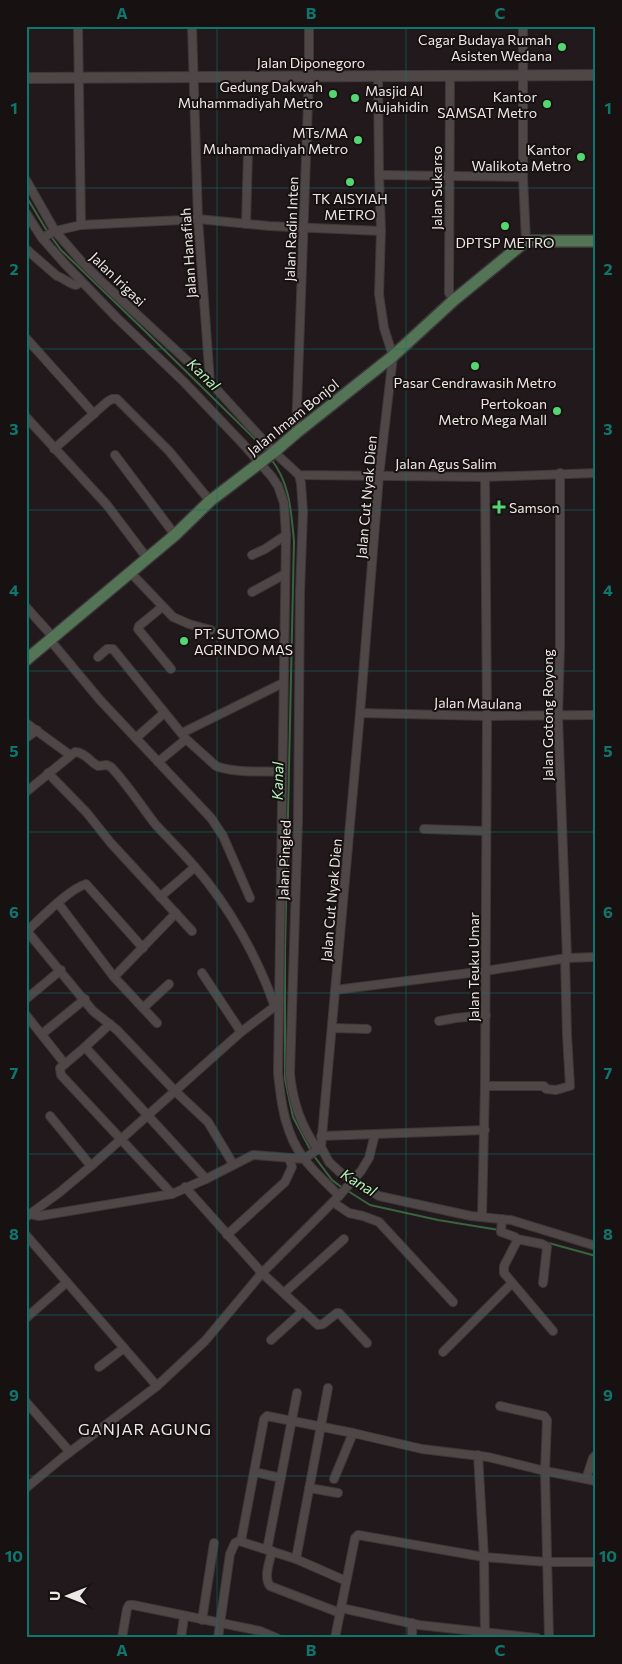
<svg xmlns="http://www.w3.org/2000/svg" width="622" height="1664" font-family="Commissioner,sans-serif">
  <style>
    .lines { fill: none; stroke-linecap: round; stroke-linejoin: round }
    .stream { stroke: #3a6441; stroke-width: 2 }
    .street-casing { stroke: #3c3738; stroke-width: 10 }
    .secondary-casing { stroke: #3c3738; stroke-width: 12 }
    .primary-casing { stroke: #3c3738; stroke-width: 14 }
    .street { stroke: #4f4647; stroke-width: 8 }
    .secondary { stroke: #4f4647; stroke-width: 10 }
    .primary { stroke: #537556; stroke-width: 11 }
    .grid { fill: none; stroke: #0f766e; stroke-width: 1; stroke-opacity: 0.55 }
    .poi-dot { fill: #54d672; stroke: #181112; stroke-width: 2 }
    .labels { text-anchor: middle; dominant-baseline: central; stroke-width: 4; stroke-linejoin: round; paint-order: stroke }
    .poi-label { font-size: 14px; fill: #ede8e8; stroke: #181112; text-anchor: end }
    .street-label { font-size: 14px; fill: #ede8e8; stroke: #181112 }
    .water-label { font-size: 15px; font-style: italic; fill: #b4f7bd; stroke: #181112 }
    .quarter-label { font-size: 16px; letter-spacing: 1px; fill: #ede8e8; stroke: #181112 }
    .neatline { fill: none; stroke: #0f766e; stroke-width: 2 }
    .grid-label { font-size: 16px; text-anchor: middle; font-weight: bold; fill: #0f766e }
  </style>
  <rect width="100%" height="100%" fill="#21191b"/>
  <g class="lines">
    <g class="stream">
      <path d="M26,196L47,231"/>
      <path d="M50,235L61,250L148,334L261,445L267,453"/>
      <path d="M271,459C290,483 291,511 294,541L285,950V1079L293,1117L311,1151"/>
      <path d="M314,1156L332,1180L344,1189"/>
      <path d="M348,1191L370,1205L438,1220L499,1230"/>
      <path d="M545,1242L596,1256"/>
    </g>
    <defs>
      <g id="street">
        <path d="M78,26L81,225"/>
        <path d="M192,26L198,219L210,382L274,452L299,475L485,477L596,473"/>
        <path d="M523,26V177L526,241"/>
        <path d="M378,75L379,175L381,231L379,294L384,328L393,356L379,476L360,713L321,1147L329,1162L342,1174L379,1196L471,1216L511,1220L596,1246"/>
        <path d="M450,75L449,293L454,300"/>
        <path d="M379,175L523,177"/>
        <path d="M26,180L55,231L82,262L102,282L210,382"/>
        <path d="M26,213L42,238L64,263L117,318L184,382L244,445L272,477L278,486L284,503L286,535L278,1073C281,1103 285,1135 305,1160C315,1173 328,1184 339,1196"/>
        <path d="M246,224L248,153"/>
        <path d="M42,238L55,231L81,225L182,220L198,219L269,226L381,231"/>
        <path d="M26,249L57,276C64,278 69,284 76,285L81,282"/>
        <path d="M26,338L94,414"/>
        <path d="M26,417L107,505L147,558"/>
        <path d="M296,433L309,75V26"/>
        <path d="M54,449L107,402L112,399H117L169,451L210,501"/>
        <path d="M115,455L175,535"/>
        <path d="M560,473V645L558,716L567,958"/>
        <path d="M299,475L301,483L303,512L300,592L298,820L290,1074C293,1103 301,1126 318,1150"/>
        <path d="M252,555L265,549L286,535"/>
        <path d="M130,572L173,617L189,624L211,630"/>
        <path d="M252,592L285,574"/>
        <path d="M26,607L53,637"/>
        <path d="M162,607L139,626L138,629L171,669"/>
        <path d="M50,640L100,700L211,818L223,836L250,898"/>
        <path d="M98,657L107,649H113L186,739L216,766C234,773 262,771 282,772"/>
        <path d="M360,713L487,716L596,715"/>
        <path d="M26,723L70,755"/>
        <path d="M182,733L283,683"/>
        <path d="M26,738L37,730"/>
        <path d="M136,738L164,713"/>
        <path d="M158,762L186,739"/>
        <path d="M48,773L87,813L110,842L192,931"/>
        <path d="M26,792L75,752C85,752 90,762 98,766L107,765L111,767C128,785 141,806 156,825C169,839 183,853 195,867C229,906 258,958 275,1007"/>
        <path d="M424,829L486,831"/>
        <path d="M160,897L195,867"/>
        <path d="M58,903L114,977L157,1023"/>
        <path d="M26,930L93,1011L117,1030L175,1091L208,1122L233,1164"/>
        <path d="M26,932C40,919 69,889 86,884L143,948"/>
        <path d="M202,973L241,1032"/>
        <path d="M114,977L176,913"/>
        <path d="M335,990L485,971L567,958L596,957"/>
        <path d="M26,999L61,970"/>
        <path d="M143,1008L169,984"/>
        <path d="M26,1015L65,1064L60,1068L61,1075L172,1194"/>
        <path d="M439,1021L456,1018L486,1015"/>
        <path d="M332,1028L367,1029"/>
        <path d="M42,1034L85,999"/>
        <path d="M85,1047L206,1179"/>
        <path d="M65,1064L85,1047L110,1024"/>
        <path d="M485,1086H544L546,1089L556,1090L570,1086L567,1035L565,958"/>
        <path d="M50,1116L91,1166"/>
        <path d="M321,1136L485,1130"/>
        <path d="M185,1187L262,1273L318,1325L323,1324L337,1313H339L367,1343"/>
        <path d="M333,1202L349,1213L363,1216L379,1222L453,1302"/>
        <path d="M30,1214L39,1216L172,1194L206,1179L253,1155L304,1159L321,1147"/>
        <path d="M26,1217L60,1192L91,1166L241,1032L278,1004"/>
        <path d="M482,1217L485,1086L487,716L485,477"/>
        <path d="M502,1219L501,1232L515,1237L517,1241L504,1266V1273L553,1331"/>
        <path d="M26,1235L157,1386"/>
        <path d="M227,1235L285,1182L292,1167L289,1158"/>
        <path d="M517,1239L542,1244L547,1247L543,1283"/>
        <path d="M284,1293L344,1239"/>
        <path d="M26,1318L67,1282"/>
        <path d="M271,1340L303,1311"/>
        <path d="M443,1352L512,1283"/>
        <path d="M99,1367L124,1348"/>
        <path d="M26,1402L70,1452"/>
        <path d="M500,1406L544,1416L547,1420L545,1471L549,1638"/>
        <path d="M478,1455L484,1557L485,1636"/>
        <path d="M254,1472L281,1478"/>
        <path d="M334,1479L353,1433"/>
        <path d="M586,1479L593,1458L596,1455"/>
        <path d="M26,1488L62,1458L157,1386L205,1341L262,1273L339,1196L361,1171L369,1158L375,1134"/>
        <path d="M309,1488L338,1493"/>
        <path d="M241,1541L264,1419L267,1416L353,1433L422,1449L488,1457L545,1471L596,1481"/>
        <path d="M267,1550L297,1393"/>
        <path d="M272,1551C270,1561 263,1577 270,1586L340,1613"/>
        <path d="M296,1559L328,1388"/>
        <path d="M341,1608L419,1625L537,1638"/>
        <path d="M202,1620L214,1543"/>
        <path d="M412,1623V1638"/>
        <path d="M122,1638L127,1609L129,1605H133L260,1631L277,1638"/>
        <path d="M181,1638L184,1617"/>
        <path d="M218,1638L230,1554L235,1543L239,1541L296,1559L346,1581"/>
        <path d="M335,1638L355,1538L358,1535L484,1557L547,1562H596"/>
      </g>
      <path id="secondary" d="M26,78L596,75"/>
      <path id="primary" d="M26,660L175,535L210,501L274,452L296,433L393,356L454,300L526,241H596"/>
    </defs>
    <use href="#street" class="street-casing"/>
    <use href="#secondary" class="secondary-casing"/>
    <use href="#primary" class="primary-casing"/>
    <use href="#street" class="street"/>
    <use href="#secondary" class="secondary"/>
    <use href="#primary" class="primary"/>
  </g>
  <path class="grid" d="M217,26V1638M406,26V1638M26,188H596M26,349H596M26,510H596M26,671H596M26,832H596M26,993H596M26,1154H596M26,1315H596M26,1476H596"/>
  <g class="poi-dot">
    <circle cx="562" cy="47" r="5"/>
    <circle cx="333" cy="94" r="5"/>
    <circle cx="355" cy="98" r="5"/>
    <circle cx="547" cy="104" r="5"/>
    <circle cx="358" cy="140" r="5"/>
    <circle cx="581" cy="157" r="5"/>
    <circle cx="350" cy="182" r="5"/>
    <circle cx="505" cy="226" r="5"/>
    <circle cx="475" cy="366" r="5"/>
    <circle cx="557" cy="411" r="5"/>
    <path d="M496.5 499.5h5v5h5v5h-5v5h-5v-5h-5v-5h5z"/>
    <circle cx="184" cy="641" r="5"/>
  </g>
  <g class="labels">
    <g class="poi-label">
      <text x="552" y="39">Cagar Budaya Rumah<tspan x="552" dy="16">Asisten Wedana</tspan></text>
      <text x="323" y="86">Gedung Dakwah<tspan x="323" dy="16">Muhammadiyah Metro</tspan></text>
      <text x="365" y="90" text-anchor="start">Masjid Al<tspan x="365" dy="16">Mujahidin</tspan></text>
      <text x="537" y="96">Kantor<tspan x="537" dy="16">SAMSAT Metro</tspan></text>
      <text x="348" y="132">MTs/MA<tspan x="348" dy="16">Muhammadiyah Metro</tspan></text>
      <text x="571" y="149">Kantor<tspan x="571" dy="16">Walikota Metro</tspan></text>
      <text x="350" y="198" text-anchor="middle">TK AISYIAH<tspan x="350" dy="16">METRO</tspan></text>
      <text x="505" y="242" text-anchor="middle">DPTSP METRO</text>
      <text x="475" y="382" text-anchor="middle">Pasar Cendrawasih Metro</text>
      <text x="547" y="403">Pertokoan<tspan x="547" dy="16">Metro Mega Mall</tspan></text>
      <text x="509" y="507" text-anchor="start">Samson</text>
      <text x="194" y="633" text-anchor="start">PT. SUTOMO<tspan x="194" dy="16">AGRINDO MAS</tspan></text>
    </g>
    <g class="street-label">
      <text x="311" y="62">Jalan Diponegoro</text>
      <text transform="translate(436 188) rotate(-90)">Jalan Sukarso</text>
      <text transform="translate(291 229) rotate(-88)">Jalan Radin Inten</text>
      <text transform="translate(188 253) rotate(-94)">Jalan Hanafiah</text>
      <text transform="translate(118 279) rotate(44)">Jalan Irigasi</text>
      <text transform="translate(293 417) rotate(-39)">Jalan Imam Bonjol</text>
      <text x="446" y="463">Jalan Agus Salim</text>
      <text transform="translate(366 497) rotate(-85)">Jalan Cut Nyak Dien</text>
      <text transform="translate(478 703) rotate(1)">Jalan Maulana</text>
      <text transform="translate(547 715) rotate(-90)">Jalan Gotong Royong</text>
      <text transform="translate(284 860) rotate(-88)">Jalan Pingled</text>
      <text transform="translate(331 900) rotate(-85)">Jalan Cut Nyak Dien</text>
      <text transform="translate(473 967) rotate(-90)">Jalan Teuku Umar</text>
    </g>
    <g class="water-label">
      <text transform="translate(204 374) rotate(44)">Kanal</text>
      <text transform="translate(277 781) rotate(-89)">Kanal</text>
      <text transform="translate(359 1182) rotate(31)">Kanal</text>
    </g>
    <g class="quarter-label">
      <text x="145" y="1428">GANJAR AGUNG</text>
    </g>
  </g>
  <rect width="622" height="1664" fill="none" stroke="#181112" stroke-width="55"/>
  <g transform="translate(68 1596) rotate(270)" stroke="#181112" stroke-width="4" paint-order="stroke">
  <path d="M0-4L9 19L0 12L-9 19Z" fill="#ede8e8"/>
  <text y="-8" font-size="14" font-weight="bold" text-anchor="middle" fill="#ede8e8">U</text>
  </g>
  <rect x="28" y="28" width="566" height="1608" class="neatline"/>
  <g class="grid-label">
    <text x="122" y="19">A</text>
    <text x="311" y="19">B</text>
    <text x="500" y="19">C</text>
    <text x="14" y="114">1</text>
    <text x="608" y="114">1</text>
    <text x="14" y="275">2</text>
    <text x="608" y="275">2</text>
    <text x="14" y="435">3</text>
    <text x="608" y="435">3</text>
    <text x="14" y="596">4</text>
    <text x="608" y="596">4</text>
    <text x="14" y="757">5</text>
    <text x="608" y="757">5</text>
    <text x="14" y="918">6</text>
    <text x="608" y="918">6</text>
    <text x="14" y="1079">7</text>
    <text x="608" y="1079">7</text>
    <text x="14" y="1240">8</text>
    <text x="608" y="1240">8</text>
    <text x="14" y="1401">9</text>
    <text x="608" y="1401">9</text>
    <text x="14" y="1562">10</text>
    <text x="608" y="1562">10</text>
    <text x="122" y="1656">A</text>
    <text x="311" y="1656">B</text>
    <text x="500" y="1656">C</text>
  </g>
</svg>
